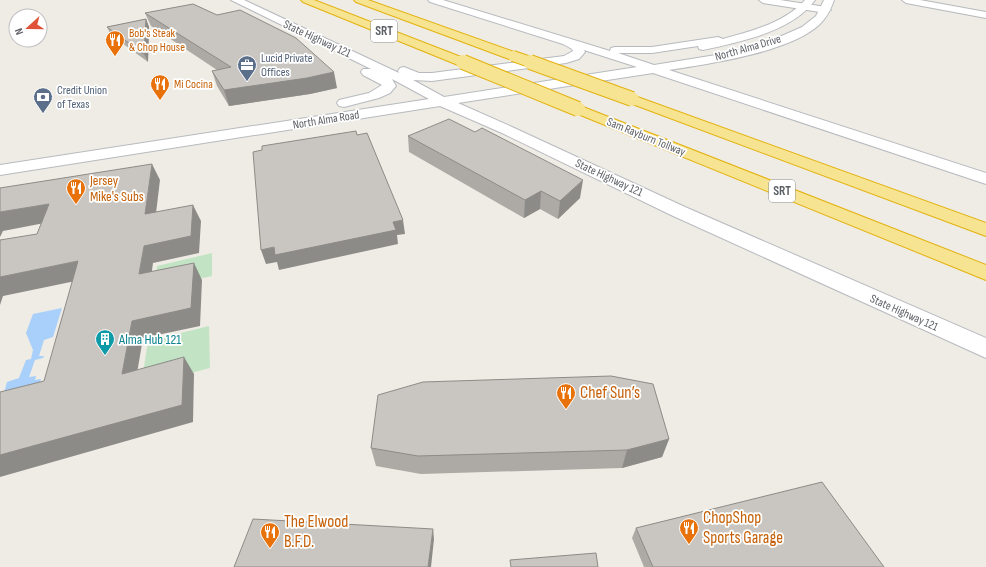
<svg xmlns="http://www.w3.org/2000/svg" width="986" height="567" font-family="'Sofia Sans Condensed',sans-serif">
  <style>
    .green { fill: #c2e4c4 }
    .water { fill: #a8d0fa }
    .lines { fill: none; stroke-linecap: round; stroke-linejoin: round }
    .minor-casing { stroke: #b6b9bd; stroke-width: 2 }
    .secondary-casing { stroke: #b7babf; stroke-width: 2 }
    .motorway-casing { stroke: #e4b10e; stroke-width: 2 }
    .minor { fill: #fff; fill-rule: evenodd }
    .secondary { fill: #fff; fill-rule: evenodd }
    .motorway { fill: #f6e492; fill-rule: evenodd }
    .motorway-bridge-far1-casing { stroke: #e4b10e; stroke-width: 12; stroke-linecap: butt }
    .motorway-bridge-casing { stroke: #e4b10e; stroke-width: 16; stroke-linecap: butt }
    .motorway-bridge-far1 { stroke: #f6e492; stroke-width: 10 }
    .motorway-bridge { stroke: #f6e492; stroke-width: 14 }
    .wall { fill: #adaaa6 }
    .shaded-wall { fill: #8d8b87 }
    .building { fill: #c9c6c1; stroke: #8d8b87 }
    .labels { text-anchor: middle; dominant-baseline: central; stroke-width: 3.5; stroke-linejoin: round; paint-order: stroke }
    .far-food-label { font-size: 12px; fill: #c56008; stroke: #fff; text-anchor: start }
    .far-street-label { font-size: 12px; fill: #5c5f64; stroke: #fff }
    .far-service-label { font-size: 12px; fill: #4e5e75; stroke: #fff; text-anchor: start }
    .shield { fill: #fff; stroke: #8d8f92; stroke-width: 1 }
    .shield-label { font-size: 13px; font-weight: bold; fill: #5c5f64 }
    .food-label { font-size: 14px; fill: #c56008; stroke: #fff; text-anchor: start }
    .culture-label { font-size: 14px; fill: #0d838f; stroke: #fff; text-anchor: start }
    .near-food-label { font-size: 17px; fill: #c56008; stroke: #fff; text-anchor: start }
  </style>
  <rect width="100%" height="100%" fill="#eeece4"/>
  <g class="green">
    <path d="M212,253V276L155,288L157,266Z"/>
    <path d="M209,326L210,368L141,386L148,341Z"/>
  </g>
  <path class="water" d="M62,308L53,337L44,340L39,356H44L43,358L35,360L29,377L36,376L35,380L41,379L39,387L3,396L7,382L19,378L26,360L31,359L33,350L26,333L33,314Z"/>
  <g class="lines">
    <defs>
      <g id="minor">
        <path d="M759,0H780L826,7L831,10L826,13L763,3Z"/>
        <path d="M902,0H920L986,12V18L906,3Z"/>
      </g>
      <path id="secondary" d="M231,0H244L399,73L398,71L400,68L404,67L419,73H432L564,56L573,51L572,49L563,44L430,2L428,0H443L610,51L611,48L615,47H652L718,37L723,39C751,31 785,23 805,0H815C792,32 739,42 703,50L699,49L698,46L652,53H618L654,65L716,55L737,51L777,38L802,27L816,16L824,0H834C831,9 827,17 820,24C791,52 709,64 669,70L986,173V184L653,73L458,103L512,127L685,207L986,338V358L671,215L502,133L440,106L0,175V165L429,99L392,79L396,86L390,93L379,98L344,107L339,106L337,103L339,100L369,93L382,85L363,75L361,72L363,69H371ZM584,50L637,67L444,97L413,80L432,81L566,63L579,59L585,52Z"/>
      <g id="motorway">
        <path d="M301,0H314L466,59L468,62L466,65H458L303,2Z"/>
        <path d="M354,0H368L517,53L519,56L517,59H509L356,2Z"/>
        <path d="M632,95L986,223V236L627,102L625,99L627,96Z"/>
        <path d="M578,105L986,265V280L573,112L571,109L573,106Z"/>
      </g>
    </defs>
    <use href="#minor" class="minor-casing"/>
    <use href="#secondary" class="secondary-casing"/>
    <use href="#motorway" class="motorway-casing"/>
    <use href="#minor" class="minor"/>
    <use href="#secondary" class="secondary"/>
    <use href="#motorway" class="motorway"/>
    <defs>
      <g id="motorway-bridge-far1">
        <path d="M513,56L533,63"/>
        <path d="M462,62L465,63"/>
      </g>
      <g id="motorway-bridge">
        <path d="M463,62L578,109"/>
        <path d="M530,62L632,99"/>
      </g>
    </defs>
    <use href="#motorway-bridge-far1" class="motorway-bridge-far1-casing"/>
    <use href="#motorway-bridge" class="motorway-bridge-casing"/>
    <use href="#motorway-bridge-far1" class="motorway-bridge-far1"/>
    <use href="#motorway-bridge" class="motorway-bridge"/>
  </g>
  <g class="wall">
    <path d="M145,13L337,88L310,94L229,106L217,86L212,71L217,70L151,26Z"/>
    <path d="M146,19L149,27L148,62L111,35L107,27Z"/>
    <path d="M408,136L580,198L558,219L540,209L524,218L409,152Z"/>
    <path d="M669,439L662,457L622,468L421,474L376,466L371,448Z"/>
    <path d="M636,528L884,567H644L632,538Z"/>
  </g>
  <g class="shaded-wall">
    <path d="M146,19L149,27L148,62L144,54Z"/>
    <path d="M334,72L337,88L310,94L229,106L224,90Z"/>
    <path d="M152,164L160,180L154,230L145,214Z"/>
    <path d="M583,180L580,198L558,219L560,201Z"/>
    <path d="M541,191L540,209L524,218L525,200Z"/>
    <path d="M49,204L60,220L3,231L0,237V212Z"/>
    <path d="M193,205L201,221L199,253L153,263L149,292L139,274L144,246Z"/>
    <path d="M403,220L405,234L397,235L398,244L279,270L277,262L266,264L261,250Z"/>
    <path d="M78,261L90,278L3,296L0,305V277Z"/>
    <path d="M194,263L202,280L200,326L143,338L134,391L122,374L132,321Z"/>
    <path d="M184,357L194,374L193,422L0,477V455Z"/>
    <path d="M669,439L662,457L622,468L627,450Z"/>
    <path d="M433,529L434,539L431,567H428Z"/>
  </g>
  <g class="building">
    <path d="M193,4L217,15L240,10L296,38L334,72L307,78L224,90L212,71L231,67L145,13Z"/>
    <path d="M146,19L144,54L107,27Z"/>
    <path d="M449,119L475,132L482,128L583,180L560,201L541,191L525,200L408,136Z"/>
    <path d="M356,131L357,135L367,133L403,220L393,222L396,230L275,255L274,247L261,250L253,152L262,150V146Z"/>
    <path d="M152,164L145,214L193,205L191,236L144,246L139,274L194,263L191,308L132,321L122,374L184,357L182,405L0,455V392L44,381L78,261L0,277V240L37,234L49,204L0,212V188Z"/>
    <path d="M611,376L653,384L669,439L627,450L418,456L371,448L378,395L423,382Z"/>
    <path d="M822,482L884,567H653L636,528Z"/>
    <path d="M253,519L433,529L428,567H234Z"/>
    <path d="M596,553L598,567H511L510,560Z"/>
  </g>
  <defs>
    <symbol id="restaurant-pin" viewBox="-11 -11 22 30"><path d="M0 17L-7.5 6A9.5 9.5 0 1 1 7.5 6Z" fill="#e8710a" stroke="#fff"/><path d="M-5-6h1v4h1v-4h1v4h1v-4h1v5L-1.5 .5V6h-2V.5L-5-1ZM5-6V6H3V1.5H1.5Q1.5-4 5-6Z" fill="#fff"/></symbol>
    <symbol id="office-pin" viewBox="-11 -11 22 30"><path d="M0 17L-7.5 6A9.5 9.5 0 1 1 7.5 6Z" fill="#5c6f8a" stroke="#fff"/><path d="M-6-3h4V-5.5h4V-3h4V5H-6ZM-1-4.5V-3h2v-1.5ZM-6 0V1H6V0Z" fill="#fff"/></symbol>
    <symbol id="bank-pin" viewBox="-11 -11 22 30"><path d="M0 17L-7.5 6A9.5 9.5 0 1 1 7.5 6Z" fill="#5c6f8a" stroke="#fff"/><path d="M-6-4H6V4H-6ZM0-2.3a2.3 2.3 0 1 0 0 4.6a2.3 2.3 0 1 0 0-4.6Z" fill="#fff"/></symbol>
    <symbol id="building-pin" viewBox="-11 -11 22 30"><path d="M0 17L-7.5 6A9.5 9.5 0 1 1 7.5 6Z" fill="#0f9aa8" stroke="#fff"/><path d="M-4-6H4V6H1V3H-1V6H-4ZM-2.5-4.3h1.7v1.8h-1.7ZM.8-4.3h1.7v1.8H.8ZM-2.5-1h1.7V.8h-1.7ZM.8-1h1.7V.8H.8Z" fill="#fff"/></symbol>
  </defs>
  <g fill-rule="evenodd">
    <use href="#restaurant-pin" x="104" y="29" width="22" height="30"/>
    <use href="#office-pin" x="236" y="54" width="22" height="30"/>
    <use href="#restaurant-pin" x="149" y="73" width="22" height="30"/>
    <use href="#bank-pin" x="32" y="86" width="22" height="30"/>
    <use href="#restaurant-pin" x="65" y="177" width="22" height="30"/>
    <use href="#building-pin" x="94" y="328" width="22" height="30"/>
    <use href="#restaurant-pin" x="555" y="382" width="22" height="30"/>
    <use href="#restaurant-pin" x="678" y="517" width="22" height="30"/>
    <use href="#restaurant-pin" x="259" y="521" width="22" height="30"/>
  </g>
  <g class="labels">
    <g class="far-food-label">
      <text x="129" y="33">Bob's Steak<tspan x="129" dy="14">&amp; Chop House</tspan></text>
      <text x="174" y="84">Mi Cocina</text>
    </g>
    <g class="far-street-label">
      <text transform="translate(317 39) rotate(25)">State Highway 121</text>
      <text transform="translate(748 48) rotate(-16)">North Alma Drive</text>
      <text transform="translate(326 120) rotate(-9)">North Alma Road</text>
      <text transform="translate(646 137) rotate(22)">Sam Rayburn Tollway</text>
      <text transform="translate(609 178) rotate(25)">State Highway 121</text>
      <text transform="translate(904 313) rotate(24)">State Highway 121</text>
    </g>
    <g class="far-service-label">
      <text x="261" y="58">Lucid Private<tspan x="261" dy="14">Offices</tspan></text>
      <text x="57" y="90">Credit Union<tspan x="57" dy="14">of Texas</tspan></text>
    </g>
    <g class="shield">
      <rect x="371" y="20" width="26" height="22" rx="3"/>
      <rect x="769" y="180" width="26" height="22" rx="3"/>
    </g>
    <g class="shield-label">
      <text x="384" y="31">SRT</text>
      <text x="782" y="191">SRT</text>
    </g>
    <g class="food-label">
      <text x="90" y="180">Jersey<tspan x="90" dy="16">Mike's Subs</tspan></text>
    </g>
    <g class="culture-label">
      <text x="119" y="339">Alma Hub 121</text>
    </g>
    <g class="near-food-label">
      <text x="580" y="393">Chef Sun’s</text>
      <text x="703" y="518">ChopShop<tspan x="703" dy="20">Sports Garage</tspan></text>
      <text x="284" y="522">The Elwood<tspan x="284" dy="20">B.F.D.</tspan></text>
    </g>
  </g>
  <g transform="translate(28 28) rotate(249)"><circle r="19" fill="#ffffff" stroke="#bebfc1"/>
  <path d="M0-3L7 15L0 10L-7 15Z" fill="#df5239"/>
  <text y="-6" font-size="11" font-weight="bold" text-anchor="middle" fill="#5c5f64">N</text>
  </g>
</svg>
